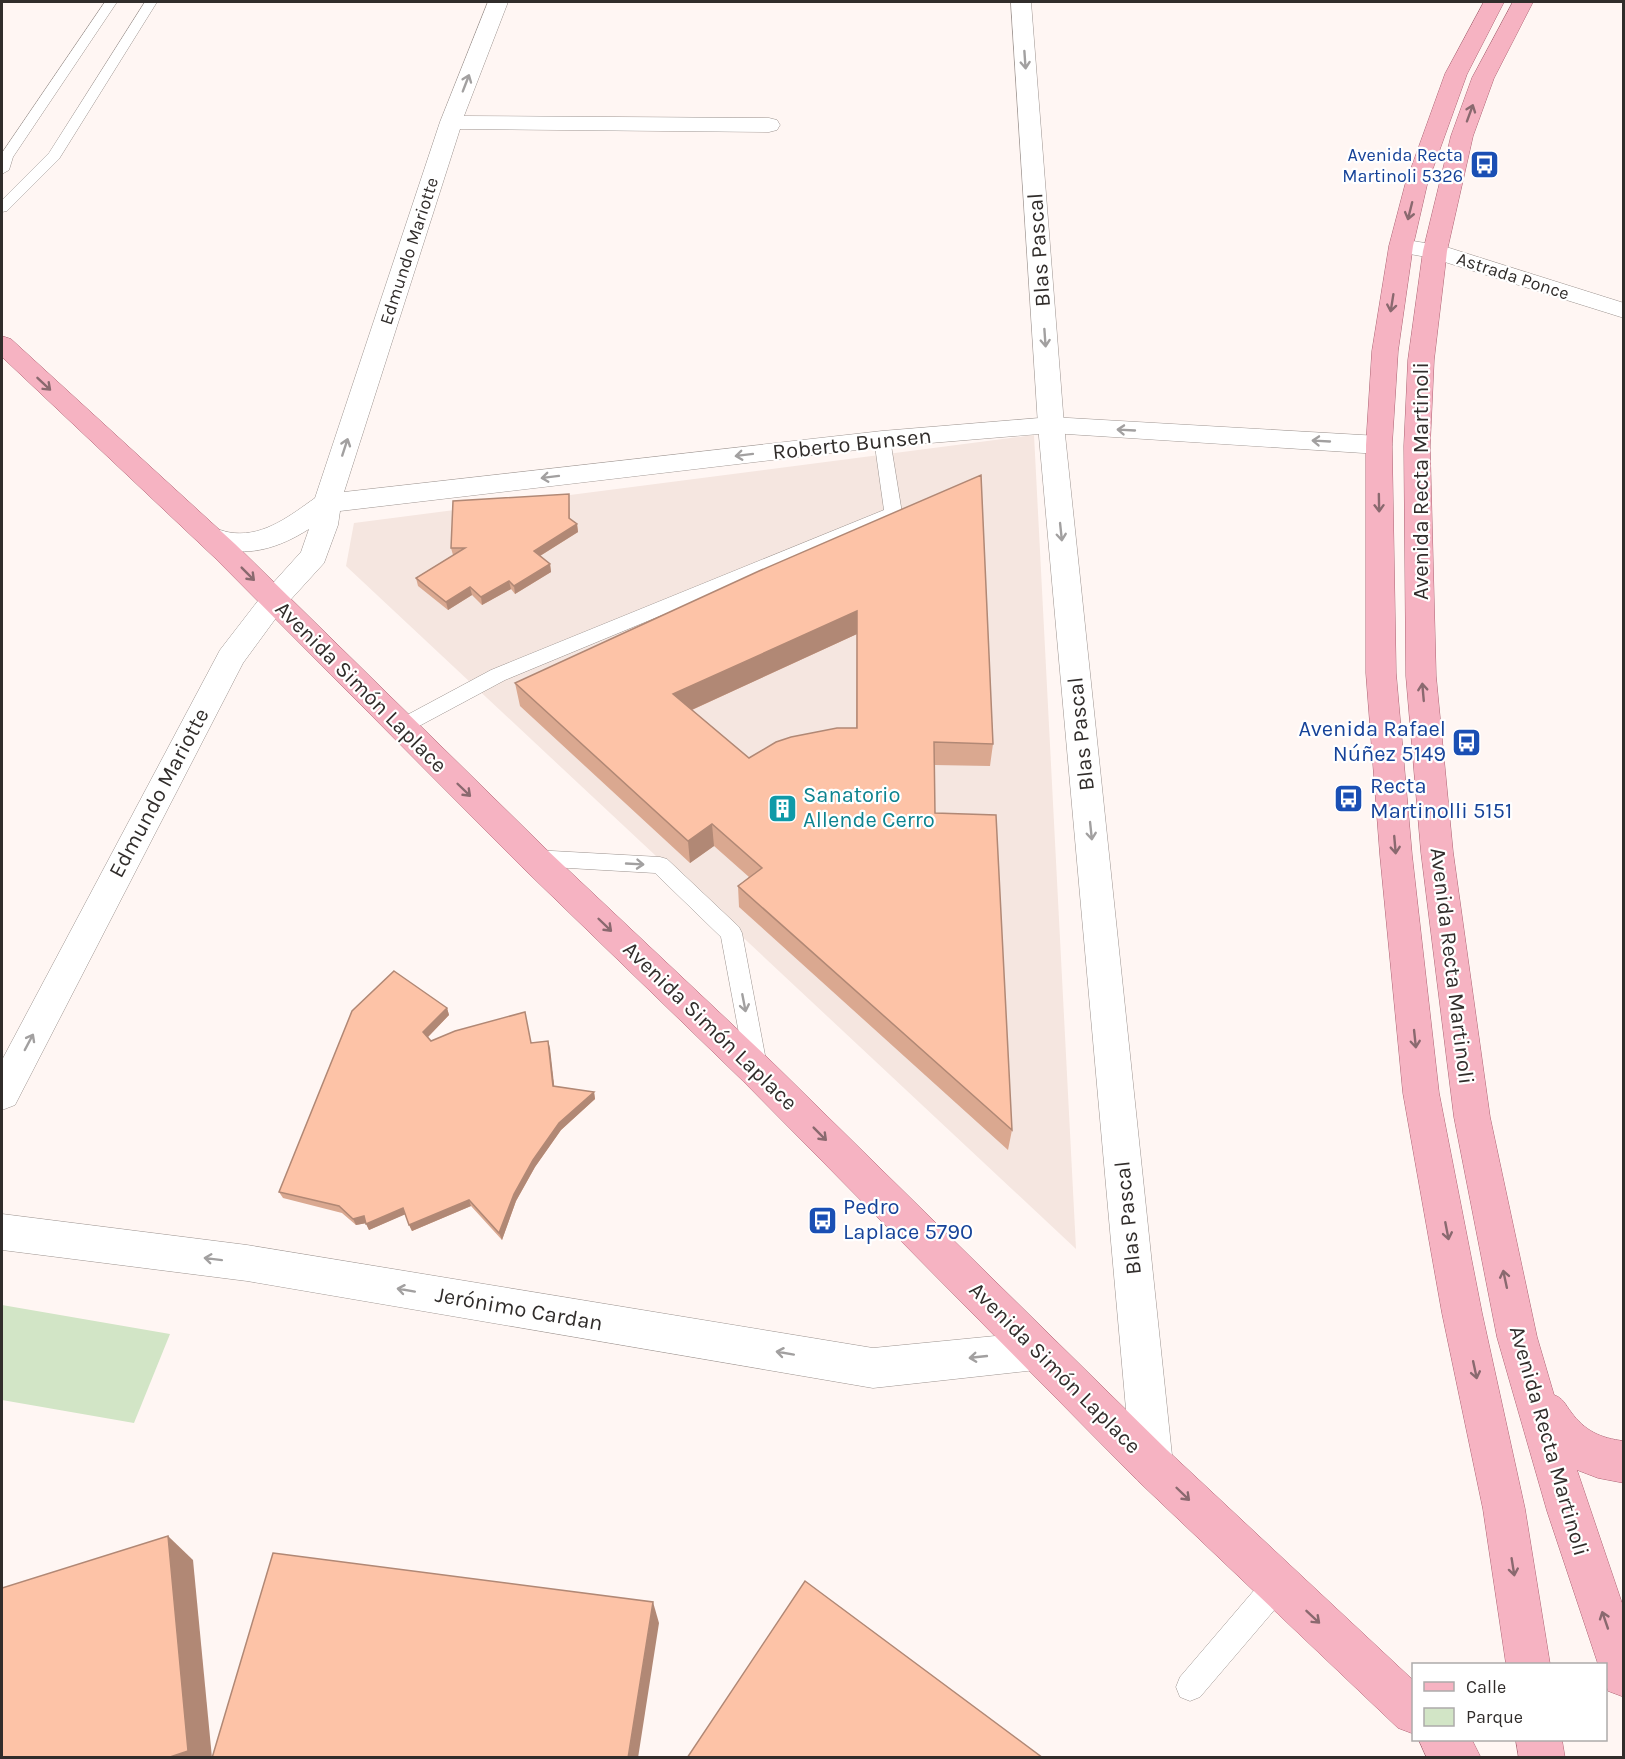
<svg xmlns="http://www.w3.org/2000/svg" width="1625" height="1759" font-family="Karla,sans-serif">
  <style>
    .built { fill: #f5e6e0 }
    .green { fill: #d2e5c6 }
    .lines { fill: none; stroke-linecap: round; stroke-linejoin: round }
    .service-casing { stroke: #9c938f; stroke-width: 1 }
    .minor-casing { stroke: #9c938f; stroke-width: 1 }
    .secondary-casing { stroke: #9c938f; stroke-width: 1 }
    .primary-casing { stroke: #ad6373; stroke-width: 1 }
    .service { fill: #fff; fill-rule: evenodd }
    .minor { fill: #fff; fill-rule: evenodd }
    .secondary { fill: #fff; fill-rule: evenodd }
    .primary { fill: #f6b3c2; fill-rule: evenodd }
    .wall { fill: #daa890; fill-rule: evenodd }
    .shaded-wall { fill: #b18875 }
    .building { fill: #fdc3a7; stroke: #b18875; stroke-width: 1.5; fill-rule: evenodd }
    .oneway { stroke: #a2a0a0 }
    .oneway2 { stroke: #8a696f }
    .labels { text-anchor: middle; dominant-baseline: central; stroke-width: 4.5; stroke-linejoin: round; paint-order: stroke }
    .far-transit-label { font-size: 18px; fill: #164399; stroke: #fff; text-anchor: end }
    .far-street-label { font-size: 18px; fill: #312d2b; stroke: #fff }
    .street-label { font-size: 22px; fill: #312d2b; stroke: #fff }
    .transit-label { font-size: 22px; fill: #164399; stroke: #fff; text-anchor: start }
    .culture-label { font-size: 22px; fill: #0d838f; stroke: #fff; text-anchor: start }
  </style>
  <rect width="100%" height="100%" fill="#fff6f3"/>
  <path class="built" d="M1034,435L1076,1249L346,566L354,523Z"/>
  <path class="green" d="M2,1305L170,1334L134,1423L2,1400Z"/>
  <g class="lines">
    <defs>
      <g id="service">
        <path d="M105,2H117L13,157L9,170L2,174V153Z"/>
        <path d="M145,2H157L59,159L7,211L2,212V200L49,153Z"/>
        <path d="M882,434L888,435L890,439L902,513L899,517L505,680L408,732L401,734L394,732L391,727L394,722L491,670L884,510L874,439L876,435Z"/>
        <path d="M534,850L660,857L667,859L739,927L742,933L768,1071L765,1078L757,1081L749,1078L746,1071L721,937L655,873L534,866L527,864L524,858L527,852Z"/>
        <path d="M1278,1570L1288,1574L1292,1584L1288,1594L1200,1697L1190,1701L1180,1697L1176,1687L1180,1677L1268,1574Z"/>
      </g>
      <g id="minor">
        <path d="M488,2H508L464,116L769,118L777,120L780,125L777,130L769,132L460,129L344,492L882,431L1051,417L1379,436L1388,439L1392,445L1388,451L1379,454L1051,433L882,447L340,511L338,525L324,563L284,607L243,663L15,1105L2,1110V1060L220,650L264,593L301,552L309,529C279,548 248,558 213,547C205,544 199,543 194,535L198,528C212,524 220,532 234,533C265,536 291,515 315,498L440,122Z"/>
        <path d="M1401,239L1443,246L1624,303V318L1432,258L1393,251L1389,246L1393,241Z"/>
        <path d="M2,1214L247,1245L873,1348L1036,1332L1050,1337L1056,1351L1050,1365L1036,1370L873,1388L247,1281L2,1250Z"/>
      </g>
      <path id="secondary" d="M1011,2H1031L1064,425L1173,1465L1167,1480L1152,1486L1137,1480L1131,1465L1038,425Z"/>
      <g id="primary">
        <path d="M1484,2H1504L1467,74L1427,185L1413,246L1398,351L1392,445L1396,673L1412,855L1439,1093L1482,1313L1525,1509L1550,1664H1506L1483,1509L1442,1313L1403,1093L1380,855L1366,673V445L1372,351L1389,246L1405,185L1445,74Z"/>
        <path d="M1513,2H1533L1494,78L1473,136L1447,251L1434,360L1430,446L1436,676L1453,852L1490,1117L1537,1337L1554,1395C1563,1398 1565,1404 1571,1412C1585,1431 1600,1438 1624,1441V1483L1598,1478L1577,1470L1624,1609V1697L1608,1691L1606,1684V1664H1598L1547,1511L1497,1337L1454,1117L1421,852L1406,676L1404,446L1408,360L1423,251L1451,136L1472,78Z"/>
        <path d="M2,336L11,339L235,544L546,849L770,1060L1167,1450L1414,1681V1734L1398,1728L1137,1480L744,1082L522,867L215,558L2,357Z"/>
        <path d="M1419,1740H1472L1481,1758H1427Z"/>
        <path d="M1516,1740H1562L1565,1758H1519Z"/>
      </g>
    </defs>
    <use href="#service" class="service-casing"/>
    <use href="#minor" class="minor-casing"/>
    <use href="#secondary" class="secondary-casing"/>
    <use href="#primary" class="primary-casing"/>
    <use href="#service" class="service"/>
    <use href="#minor" class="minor"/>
    <use href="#secondary" class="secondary"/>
    <use href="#primary" class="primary"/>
  </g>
  <g class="wall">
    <path d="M981,475L993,744L990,766L934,765L935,813L1012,1130L1008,1150L739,907L738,886L749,877L714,846L690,863L520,706L515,683ZM857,634L856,728L749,758L692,710Z"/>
    <path d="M569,494L570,519L577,524L578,532L540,556L550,564L551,572L515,594L511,589L482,605L472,595L448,610L418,586L416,578L453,555L451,548Z"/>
    <path d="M447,1008L449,1015L428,1037L431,1041L531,1043L548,1041L554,1086L594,1092L595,1099L561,1130L535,1167L516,1201L502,1240L471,1206L412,1231L405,1214L369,1230L366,1223L356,1225L342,1213L283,1198L279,1192Z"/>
  </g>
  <g class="shaded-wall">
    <path d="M577,524L578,532L535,559L534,551Z"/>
    <path d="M550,564L551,572L515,594L514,586Z"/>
    <path d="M509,581L511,589L482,605L481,597Z"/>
    <path d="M470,587L472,595L448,610L446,602Z"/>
    <path d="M857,611V634L676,717L673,694Z"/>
    <path d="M712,824L714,846L690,863L688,841Z"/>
    <path d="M447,1008L449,1015L426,1039L423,1032Z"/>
    <path d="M548,1041L550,1048L555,1093L553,1086Z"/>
    <path d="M594,1092L595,1099L561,1130L535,1167L516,1201L502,1240L499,1233L514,1194L533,1160L559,1123Z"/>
    <path d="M469,1200L471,1206L412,1231L409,1225Z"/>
    <path d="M403,1208L406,1214L369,1230L366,1224Z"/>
    <path d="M364,1216L367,1223L356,1225L353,1219Z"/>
    <path d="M168,1536L193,1560L212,1758H167Z"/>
    <path d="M653,1602L659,1623L638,1758H628Z"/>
  </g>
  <g class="building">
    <path d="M981,475L993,744L934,742L935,813L996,815L1012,1130L738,886L762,868L712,824L688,841L515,683L759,571ZM857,611V728H837L791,737L776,742L749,758L673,694Z"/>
    <path d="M569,494V518L577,524L534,551L550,564L514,586L509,581L481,597L470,587L446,602L416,578L465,548H451L453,501Z"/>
    <path d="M394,971L447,1008L423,1032L431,1041L455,1031L525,1012L531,1043L548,1041L553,1086L594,1092L559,1123L533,1160L514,1194L499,1233L469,1200L409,1225L403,1208L366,1224L364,1216L353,1219L339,1206L279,1192L352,1011Z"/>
    <path d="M168,1536L188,1751L167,1758H2V1588Z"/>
    <path d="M273,1553L653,1602L628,1758H212Z"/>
    <path d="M805,1581L1043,1758H687Z"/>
  </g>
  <defs><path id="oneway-shaft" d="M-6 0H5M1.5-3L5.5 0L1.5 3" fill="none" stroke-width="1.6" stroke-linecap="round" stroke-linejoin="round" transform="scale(1.5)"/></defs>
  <g class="oneway">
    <use href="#oneway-shaft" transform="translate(1025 60) rotate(86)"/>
    <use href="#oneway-shaft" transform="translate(466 83) rotate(-69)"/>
    <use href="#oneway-shaft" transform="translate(1045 338) rotate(86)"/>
    <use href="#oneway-shaft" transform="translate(1126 430) rotate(-177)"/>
    <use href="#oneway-shaft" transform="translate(1321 441) rotate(-177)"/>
    <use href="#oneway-shaft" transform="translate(345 447) rotate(-72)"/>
    <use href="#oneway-shaft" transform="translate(744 455) rotate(173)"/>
    <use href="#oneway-shaft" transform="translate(550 477) rotate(173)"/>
    <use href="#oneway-shaft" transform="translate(1061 532) rotate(84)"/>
    <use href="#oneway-shaft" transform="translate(1091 831) rotate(84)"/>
    <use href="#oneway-shaft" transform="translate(635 864) rotate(3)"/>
    <use href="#oneway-shaft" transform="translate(744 1003) rotate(79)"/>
    <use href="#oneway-shaft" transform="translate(29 1042) rotate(-62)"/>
    <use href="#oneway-shaft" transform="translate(213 1259) rotate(-173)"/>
    <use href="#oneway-shaft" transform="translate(406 1290) rotate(-170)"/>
    <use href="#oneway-shaft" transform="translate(785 1353) rotate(-170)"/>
    <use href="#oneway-shaft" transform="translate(978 1357) rotate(174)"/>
  </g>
  <g class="oneway2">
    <use href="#oneway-shaft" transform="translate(1470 113) rotate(-70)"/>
    <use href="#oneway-shaft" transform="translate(1410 211) rotate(104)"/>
    <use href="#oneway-shaft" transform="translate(1392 303) rotate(99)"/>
    <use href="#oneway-shaft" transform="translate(44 384) rotate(43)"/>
    <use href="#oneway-shaft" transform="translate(1379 503) rotate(89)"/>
    <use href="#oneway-shaft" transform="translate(248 574) rotate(45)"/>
    <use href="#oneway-shaft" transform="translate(1423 692) rotate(-95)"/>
    <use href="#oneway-shaft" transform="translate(464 790) rotate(44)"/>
    <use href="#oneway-shaft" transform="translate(1395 845) rotate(85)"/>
    <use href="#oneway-shaft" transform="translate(605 925) rotate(44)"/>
    <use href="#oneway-shaft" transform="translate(1415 1039) rotate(84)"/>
    <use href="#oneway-shaft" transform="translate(820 1134) rotate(45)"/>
    <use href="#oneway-shaft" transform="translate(1447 1231) rotate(79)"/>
    <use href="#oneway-shaft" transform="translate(1505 1279) rotate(-102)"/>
    <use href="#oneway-shaft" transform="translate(1475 1370) rotate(78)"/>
    <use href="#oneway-shaft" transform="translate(1183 1494) rotate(44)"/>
    <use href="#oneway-shaft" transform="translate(1513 1567) rotate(81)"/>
    <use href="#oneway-shaft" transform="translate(1313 1617) rotate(43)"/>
    <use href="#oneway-shaft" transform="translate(1605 1620) rotate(-109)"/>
  </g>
  <defs>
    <symbol id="bus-square" viewBox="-11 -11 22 22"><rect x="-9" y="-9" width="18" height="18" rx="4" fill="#1a4fb4" stroke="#fff"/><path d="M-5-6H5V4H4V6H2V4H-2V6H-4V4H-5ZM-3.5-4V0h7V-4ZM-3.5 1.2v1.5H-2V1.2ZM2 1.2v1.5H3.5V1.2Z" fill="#fff"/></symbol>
    <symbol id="building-square" viewBox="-11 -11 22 22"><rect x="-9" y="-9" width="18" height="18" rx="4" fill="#0f9aa8" stroke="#fff"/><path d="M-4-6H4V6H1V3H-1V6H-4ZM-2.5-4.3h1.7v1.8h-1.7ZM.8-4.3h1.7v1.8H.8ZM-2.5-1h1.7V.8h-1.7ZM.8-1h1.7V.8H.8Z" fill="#fff"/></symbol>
  </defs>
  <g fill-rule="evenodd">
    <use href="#bus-square" x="1468" y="148" width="33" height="33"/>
    <use href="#bus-square" x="1450" y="726" width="33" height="33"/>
    <use href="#bus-square" x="1332" y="782" width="33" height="33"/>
    <use href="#building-square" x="766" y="792" width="33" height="33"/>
    <use href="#bus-square" x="806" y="1204" width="33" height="33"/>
  </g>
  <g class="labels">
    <g class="far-transit-label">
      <text x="1463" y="155">Avenida Recta<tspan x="1463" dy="21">Martinoli 5326</tspan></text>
    </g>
    <g class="far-street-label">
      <text transform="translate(409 251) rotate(-72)">Edmundo Mariotte</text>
      <text transform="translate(1513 276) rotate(18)">Astrada Ponce</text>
    </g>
    <g class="street-label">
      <text transform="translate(1039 250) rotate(-94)">Blas Pascal</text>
      <text transform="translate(852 444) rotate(-6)">Roberto Bunsen</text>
      <text transform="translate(1421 481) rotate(-90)">Avenida Recta Martinoli</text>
      <text transform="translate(361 687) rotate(45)">Avenida Simón Laplace</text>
      <text transform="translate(1081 734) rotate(-96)">Blas Pascal</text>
      <text transform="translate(159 793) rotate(-62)">Edmundo Mariotte</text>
      <text transform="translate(1452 966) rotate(83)">Avenida Recta Martinoli</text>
      <text transform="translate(710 1026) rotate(44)">Avenida Simón Laplace</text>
      <text transform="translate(1128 1218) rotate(-96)">Blas Pascal</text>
      <text transform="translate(519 1309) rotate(10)">Jerónimo Cardan</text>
      <text transform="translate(1055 1368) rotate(45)">Avenida Simón Laplace</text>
      <text transform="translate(1549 1441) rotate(74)">Avenida Recta Martinoli</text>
    </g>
    <g class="transit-label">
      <text x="1446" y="729" text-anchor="end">Avenida Rafael<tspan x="1446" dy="25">Núñez 5149</tspan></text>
      <text x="1370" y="786">Recta<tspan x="1370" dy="25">Martinolli 5151</tspan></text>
      <text x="843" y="1207">Pedro<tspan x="843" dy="25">Laplace 5790</tspan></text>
    </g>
    <g class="culture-label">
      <text x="803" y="795">Sanatorio<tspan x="803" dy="25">Allende Cerro</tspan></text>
    </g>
  </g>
  <rect width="1625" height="1759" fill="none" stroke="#312d2b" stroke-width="6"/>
  <rect x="1412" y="1663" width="195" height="78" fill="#ffffff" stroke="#adabaa" stroke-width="1.5"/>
  <rect x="1424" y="1682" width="30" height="9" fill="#f6b3c2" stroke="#adabaa" stroke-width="1.5"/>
  <text x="1466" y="1693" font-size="18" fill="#312d2b">Calle</text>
  <rect x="1424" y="1708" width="30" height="18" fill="#d2e5c6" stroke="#adabaa" stroke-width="1.5"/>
  <text x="1466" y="1723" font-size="18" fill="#312d2b">Parque</text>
</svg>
